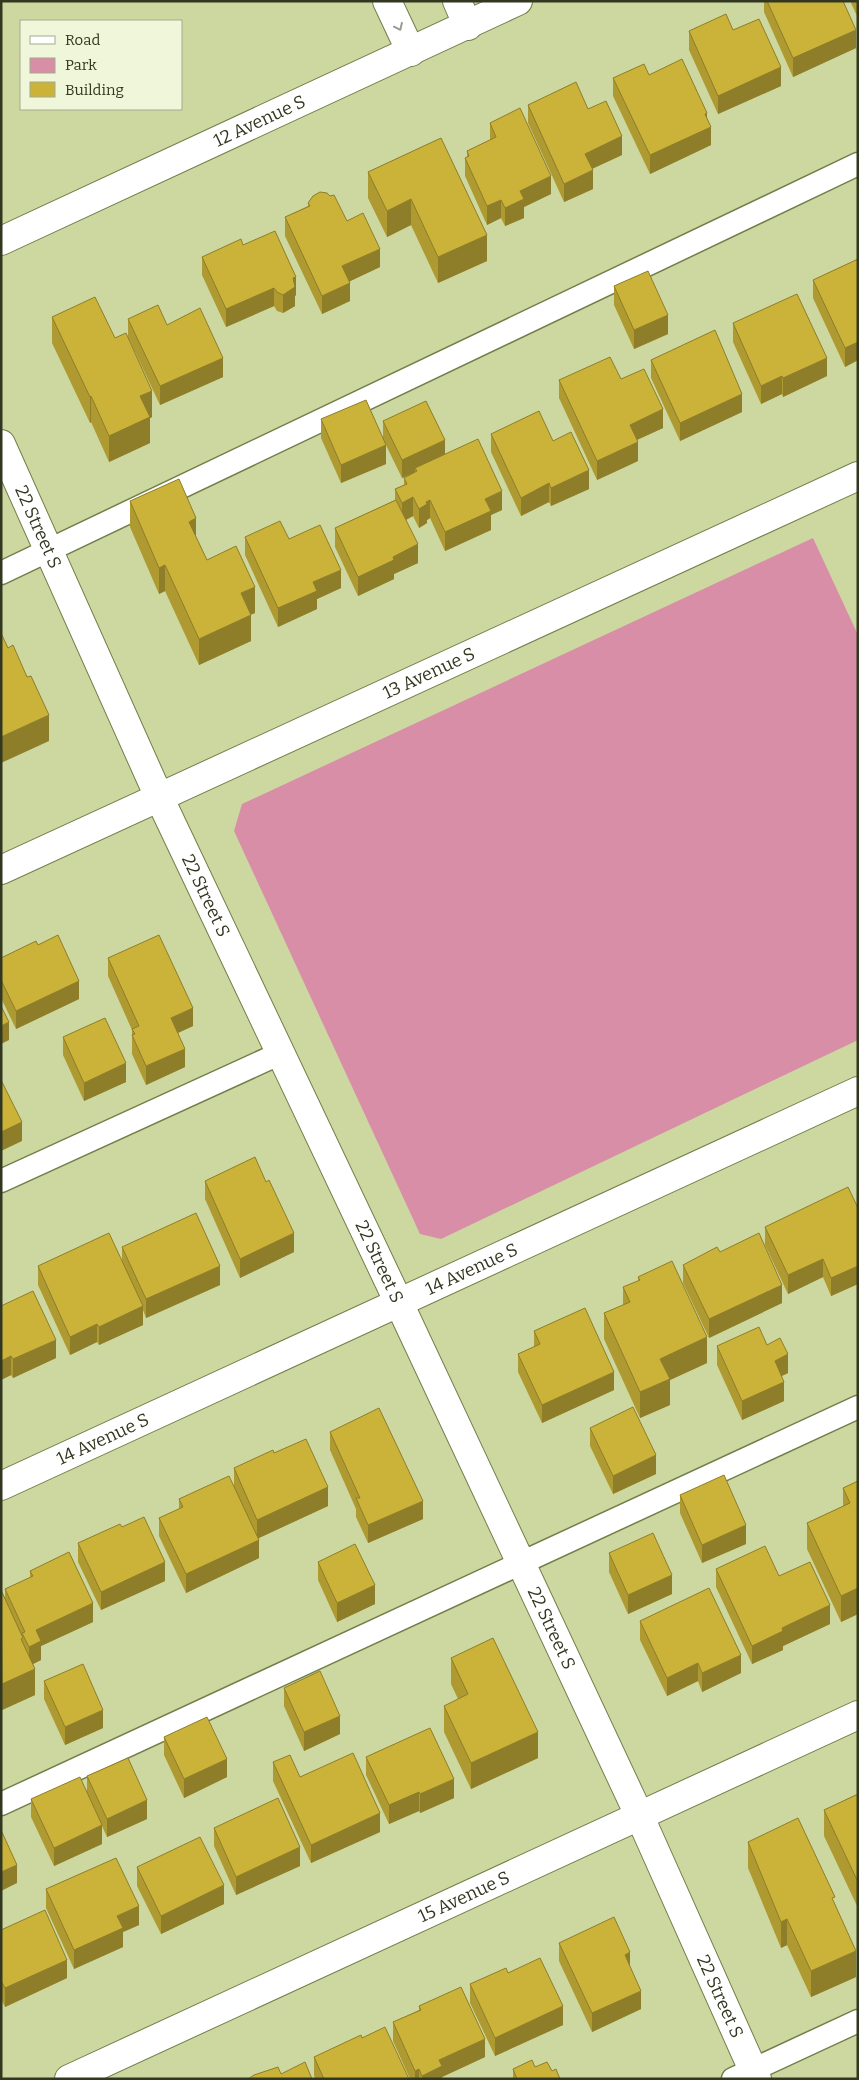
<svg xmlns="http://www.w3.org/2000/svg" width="859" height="2080" font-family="Bitter,serif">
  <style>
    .green { fill: #d88ea7 }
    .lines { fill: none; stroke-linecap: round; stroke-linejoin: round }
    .service-casing { stroke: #737d49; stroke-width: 25 }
    .minor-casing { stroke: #737d49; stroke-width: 30 }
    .service { stroke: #fff; stroke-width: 22 }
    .minor { stroke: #fff; stroke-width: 28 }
    .wall { fill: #af9a32 }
    .shaded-wall { fill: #8e7d29 }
    .building { fill: #cbb33a; stroke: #8e7d29 }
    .oneway { stroke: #989b90 }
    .labels { text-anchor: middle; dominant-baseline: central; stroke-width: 4.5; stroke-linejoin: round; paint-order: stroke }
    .street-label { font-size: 18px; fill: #323720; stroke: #eff6d9 }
  </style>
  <rect width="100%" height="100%" fill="#ccd8a0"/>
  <path class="green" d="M813,538L858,635V1040L441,1239L420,1234L234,831L242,804Z"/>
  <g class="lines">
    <defs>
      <g id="service">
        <path d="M1,573L858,164"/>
        <path d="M1,1181L281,1053"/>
        <path d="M1,1804L858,1407"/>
        <path d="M733,2079L858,2021"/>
      </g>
      <g id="minor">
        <path d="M387,1L411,52"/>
        <path d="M457,1L468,26"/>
        <path id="s1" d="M1,241L518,1"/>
        <path id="s2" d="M1,444L159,797L399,1303L640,1817L757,2079"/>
        <path id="s3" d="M1,870L858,476"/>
        <path id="s4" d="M1,1486L858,1091"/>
        <path id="s5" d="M69,2079L858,1715"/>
      </g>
    </defs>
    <use href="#service" class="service-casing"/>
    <use href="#minor" class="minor-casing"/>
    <use href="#service" class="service"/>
    <use href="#minor" class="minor"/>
  </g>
  <g class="wall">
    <path d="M764,1H843L856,48L793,77L764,12Z"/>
    <path d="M850,1H858V18Z"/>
    <path d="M733,30L781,86L718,114L689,50V31Z"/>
    <path d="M613,78L707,120L711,145L650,174L613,96Z"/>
    <path d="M528,105L588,109L622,155L592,169L593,189L564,202L528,123Z"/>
    <path d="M490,123L551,194L524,207V218L505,226L501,218L487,225L465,176V158L467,157V151L490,140Z"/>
    <path d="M441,138L487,261L438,283L411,225L387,237L368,198V172Z"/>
    <path d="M308,203L347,221L380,267L350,281V301L322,314L285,236V217L308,206Z"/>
    <path d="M243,245L296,295L295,296V306L283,313L277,311L274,306L226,327L202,275V257Z"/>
    <path d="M858,259V360L845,367L813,298V280Z"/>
    <path d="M614,286L668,334L634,349L614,305Z"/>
    <path d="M52,317L115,338L152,417L150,418V443L109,462L91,422L90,423L52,343Z"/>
    <path d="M128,319L167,325L223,377L160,405L128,337Z"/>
    <path d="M733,323L827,376L783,397L782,394L761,404L733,342Z"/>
    <path d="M651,360L742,412L680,441L651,378Z"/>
    <path d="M621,379L663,428L637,440L638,461L597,480L559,398V380Z"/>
    <path d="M321,419L386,464L341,483L321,438Z"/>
    <path d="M383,421L445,454L502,510L491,515V530L445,551L430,518L427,520V523L419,528L413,516L406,520L418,563L394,574V579L358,596L335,547V528L395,500V489L404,485V478L415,472L402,478L383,439Z"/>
    <path d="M491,434L553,441L589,489L551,506L549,502L521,516L491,452Z"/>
    <path d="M130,501L196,538L207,560L255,613L251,614V641L199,665L165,591L159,594L130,527Z"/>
    <path d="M245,537L289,539L341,588L317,599V609L278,627L245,555Z"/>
    <path d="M38,945L79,999L16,1029L1,998V958Z"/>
    <path d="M108,958L193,1026L178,1033L185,1067L146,1085L132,1054V1030L108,976Z"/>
    <path d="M63,1037L126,1082L84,1101L63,1055Z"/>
    <path d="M205,1181L294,1252L240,1278L205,1199Z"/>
    <path d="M858,1208V1284L831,1296L823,1277L788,1294L765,1245V1227Z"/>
    <path d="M122,1247L220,1285L146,1318L143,1310V1325L99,1345L97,1342L70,1355L38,1285V1266L122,1262Z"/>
    <path d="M720,1252L782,1303L709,1338L683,1283V1265Z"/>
    <path d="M638,1277L707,1363L670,1380V1405L640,1418L604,1339V1313L623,1305V1287L638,1281Z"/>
    <path d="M1,1306L56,1358L13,1378L11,1375L1,1380Z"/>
    <path d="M534,1331L614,1390L542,1423L518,1372V1354L534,1347Z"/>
    <path d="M767,1345L788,1373L782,1376L784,1401L742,1420L717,1365V1346Z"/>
    <path d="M590,1428L656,1474L613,1494L590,1446Z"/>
    <path d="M330,1432L423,1519L368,1543L356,1517V1509L330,1450Z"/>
    <path d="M274,1453L328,1506L258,1538L259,1558L186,1593L159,1536V1518L179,1509V1499L234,1485V1468Z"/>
    <path d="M858,1481V1614L841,1622L807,1549V1523L843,1506V1488Z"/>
    <path d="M680,1495L746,1544L702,1563L680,1513Z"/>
    <path d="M122,1527L165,1581L101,1610L78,1562V1543Z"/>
    <path d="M609,1553L672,1594L628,1614L609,1572Z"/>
    <path d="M318,1562L375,1604L337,1622L318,1580Z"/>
    <path d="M716,1569L779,1576L830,1624L783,1646V1650L752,1664L716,1587Z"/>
    <path d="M30,1571L93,1622L41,1646V1660L33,1664L35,1695L2,1710L1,1590L5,1598V1589L30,1578Z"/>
    <path d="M640,1621L741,1673L702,1692L698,1681L667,1696L640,1640Z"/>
    <path d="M451,1658L538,1758L471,1789L444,1732V1706L458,1699L451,1684Z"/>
    <path d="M44,1681L103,1728L65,1745L44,1699Z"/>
    <path d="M284,1688L340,1734L304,1751L284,1706Z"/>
    <path d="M164,1737L227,1777L184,1798L164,1755Z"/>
    <path d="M366,1757L454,1798L420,1813L419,1811L389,1824L366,1775Z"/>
    <path d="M273,1762L300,1777L380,1832L311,1863L273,1781Z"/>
    <path d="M87,1776L147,1819L107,1837L102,1826V1844L54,1866L31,1817V1799L87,1793Z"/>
    <path d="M858,1794V1908L824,1836V1810Z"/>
    <path d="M214,1828L300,1866L236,1895L214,1846Z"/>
    <path d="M748,1842L835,1904L856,1977L811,1997L787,1945L781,1948L748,1868Z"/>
    <path d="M137,1867L224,1904L161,1934L137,1886Z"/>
    <path d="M46,1889L139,1925L123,1932V1947L74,1969L46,1908Z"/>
    <path d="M1,1930L67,1978L5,2007L1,1999Z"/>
    <path d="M559,1943L630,1967L641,2009L592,2032L559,1961Z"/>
    <path d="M508,1973L563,2025L495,2056L470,2003V1984Z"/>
    <path d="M419,2006L485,2057L442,2077V2079H410L393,2041V2022L419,2010Z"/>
    <path d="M362,2038L409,2079H315L314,2075V2057Z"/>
    <path d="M535,2067L552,2071L560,2079H513V2069Z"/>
  </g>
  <g class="shaded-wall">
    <path d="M856,30V48L793,77V58Z"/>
    <path d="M781,67V86L718,114V96Z"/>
    <path d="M707,113V128L711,127V145L650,174V155Z"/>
    <path d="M622,136V155L585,172V154Z"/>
    <path d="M593,170V189L564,202V184Z"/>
    <path d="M551,176V194L524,207V218L505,226V208L520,191Z"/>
    <path d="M411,199V225L387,237V211Z"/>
    <path d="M501,200V218L487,225V206Z"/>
    <path d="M487,235V261L438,283V257Z"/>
    <path d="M380,249V267L342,285V266Z"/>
    <path d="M296,277V295L295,296V306L283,313V295L293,278Z"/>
    <path d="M350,283V301L322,314V296Z"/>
    <path d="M274,288V306L226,327V309Z"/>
    <path d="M668,315V334L634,349V330Z"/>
    <path d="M858,342V360L845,367V348Z"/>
    <path d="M223,358V377L160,405V386Z"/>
    <path d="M827,358V376L783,397V378Z"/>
    <path d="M782,376V394L761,404V386Z"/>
    <path d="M152,391V417L150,418V443L109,462V436L140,396Z"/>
    <path d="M742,394V412L680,441V423Z"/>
    <path d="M91,396V422L90,423V397Z"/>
    <path d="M663,409V428L630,443V425Z"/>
    <path d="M445,440V458L415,468V472L402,478V460Z"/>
    <path d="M638,442V461L597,480V461Z"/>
    <path d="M386,445V464L341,483V465Z"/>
    <path d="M589,470V489L551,506V488Z"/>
    <path d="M549,483V502L521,516V498Z"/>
    <path d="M502,491V510L491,515V530L445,551V532L485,499Z"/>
    <path d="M413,497V516L402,522V503Z"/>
    <path d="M430,500V518L427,520V523L419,528V509L426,502Z"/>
    <path d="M196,518V544L189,522Z"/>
    <path d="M418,544V563L394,574V579L358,596V577L393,557Z"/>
    <path d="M165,565V591L159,594V568Z"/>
    <path d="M341,570V588L317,599V609L278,627V608L313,582Z"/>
    <path d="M255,587V613L241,619V593Z"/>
    <path d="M251,615V641L199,665V639Z"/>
    <path d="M49,715V741L1,763V737Z"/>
    <path d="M79,981V999L16,1029V1011Z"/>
    <path d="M193,1008V1026L171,1036V1018Z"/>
    <path d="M9,1022V1040L1,1044V1026Z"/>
    <path d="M185,1049V1067L146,1085V1066Z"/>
    <path d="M126,1063V1082L84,1101V1083Z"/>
    <path d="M22,1122V1141L1,1151V1132Z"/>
    <path d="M294,1233V1252L240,1278V1259Z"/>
    <path d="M823,1259V1277L788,1294V1275Z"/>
    <path d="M220,1266V1285L146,1318V1299Z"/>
    <path d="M858,1266V1284L831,1296V1278Z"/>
    <path d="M782,1285V1303L709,1338V1319Z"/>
    <path d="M143,1306V1325L99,1345V1327Z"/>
    <path d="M97,1324V1342L70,1355V1337Z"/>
    <path d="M707,1337V1363L670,1380V1405L640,1418V1392L660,1359Z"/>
    <path d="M56,1340V1358L13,1378V1359Z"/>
    <path d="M788,1354V1373L775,1379V1361Z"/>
    <path d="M11,1356V1375L1,1380V1361Z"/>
    <path d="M614,1372V1390L542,1423V1405Z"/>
    <path d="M784,1382V1401L742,1420V1401Z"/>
    <path d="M656,1455V1474L613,1494V1476Z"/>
    <path d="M328,1487V1506L257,1539V1520Z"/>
    <path d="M423,1501V1519L368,1543V1525Z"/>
    <path d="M746,1525V1544L702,1563V1545Z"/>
    <path d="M259,1540V1558L186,1593V1574Z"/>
    <path d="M165,1562V1581L101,1610V1592Z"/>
    <path d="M672,1575V1594L628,1614V1595Z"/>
    <path d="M375,1585V1604L337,1622V1603Z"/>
    <path d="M858,1588V1614L841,1622V1596Z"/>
    <path d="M93,1603V1622L41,1646V1660L29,1666V1647L36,1630Z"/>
    <path d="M830,1605V1624L783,1646V1650L752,1664V1646L782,1628Z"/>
    <path d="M741,1655V1673L702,1692V1673Z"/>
    <path d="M698,1663V1681L667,1696V1678Z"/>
    <path d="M35,1669V1695L2,1710V1684Z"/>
    <path d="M103,1710V1728L65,1745V1727Z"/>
    <path d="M340,1716V1734L304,1751V1732Z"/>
    <path d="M538,1732V1758L471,1789V1763Z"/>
    <path d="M227,1759V1777L184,1798V1779Z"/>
    <path d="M454,1779V1798L420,1813V1794Z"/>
    <path d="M419,1792V1811L389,1824V1805Z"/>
    <path d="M147,1800V1819L107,1837V1819Z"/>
    <path d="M380,1813V1832L311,1863V1845Z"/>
    <path d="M102,1825V1844L54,1866V1848Z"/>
    <path d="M300,1847V1866L236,1895V1877Z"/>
    <path d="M17,1865V1883L1,1891V1872Z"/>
    <path d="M224,1885V1904L161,1934V1916Z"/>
    <path d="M139,1906V1925L123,1932V1947L74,1969V1950L117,1916Z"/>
    <path d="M787,1919V1945L781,1948V1922Z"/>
    <path d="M856,1951V1977L811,1997V1971Z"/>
    <path d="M630,1952V1971L625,1955Z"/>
    <path d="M67,1960V1978L5,2007V1988Z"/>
    <path d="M641,1991V2009L592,2032V2013Z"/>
    <path d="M563,2006V2025L495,2056V2038Z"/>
    <path d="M485,2039V2057L442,2077V2079H422V2076L439,2060Z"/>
    <path d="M419,2069V2079H415V2071Z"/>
  </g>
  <g class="building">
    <path d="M767,1H843L856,30L793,58Z"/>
    <path d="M726,14L733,30L759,19L781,67L718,96L689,31Z"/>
    <path d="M682,59L707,113L705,114L711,127L650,155L613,78L644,64L649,75Z"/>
    <path d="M576,82L588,109L606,101L622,136L585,154L593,170L564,184L528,105Z"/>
    <path d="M520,108L551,176L520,191L524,199L505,208L501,200L487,206L465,158L469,156L467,151L496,137L490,123Z"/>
    <path d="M441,138L487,235L438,257L411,199L387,211L368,172Z"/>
    <path d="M320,192L327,193L330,196L334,195L347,221L363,213L380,249L342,266L350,283L322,296L285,217L310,206L308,203L313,196Z"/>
    <path d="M275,231L296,277L293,278L295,287L283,295L277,292L274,288L226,309L202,257L241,239L243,245Z"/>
    <path d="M858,259V342L845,348L813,280Z"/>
    <path d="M648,271L668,315L634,330L614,286Z"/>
    <path d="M797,294L827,358L783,378L782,376L761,386L733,323Z"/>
    <path d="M95,297L115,338L126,333L152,391L140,396L150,417L109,436L91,396L90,397L52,317Z"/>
    <path d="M158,305L167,325L200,308L223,358L160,386L128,319Z"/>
    <path d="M715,330L742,394L680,423L651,360Z"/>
    <path d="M610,357L621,379L644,369L663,409L630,425L638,442L597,461L559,380Z"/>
    <path d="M366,400L386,445L341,465L321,419Z"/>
    <path d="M426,401L445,440L402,460L383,421Z"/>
    <path d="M539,411L553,441L571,432L589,470L551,488L549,483L521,498L491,434Z"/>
    <path d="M478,439L502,491L485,499L491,511L445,532L430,500L426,502L427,504L419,509L413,497L402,503L395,489L407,484L404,478L417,471L415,468Z"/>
    <path d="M179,479L196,518L189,522L207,560L236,546L255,587L241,593L251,615L199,639L165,565L159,568L130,501Z"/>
    <path d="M396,500L418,544L393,557L394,560L358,577L335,528Z"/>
    <path d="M280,521L289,539L320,525L341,570L313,582L317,591L278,608L245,537Z"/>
    <path d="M1,633L8,648L13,645L27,677L31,676L49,715L1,737Z"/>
    <path d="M58,935L79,981L16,1011L1,980V958L36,941L38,945Z"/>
    <path d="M159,935L193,1008L171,1018L185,1049L146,1066L132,1035L135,1034L132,1029L139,1026L108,958Z"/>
    <path d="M1,1006L9,1022L1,1026Z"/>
    <path d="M105,1018L126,1063L84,1083L63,1037Z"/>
    <path d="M1,1080L22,1122L1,1132Z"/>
    <path d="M255,1157L266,1182L269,1180L294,1233L240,1259L205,1181Z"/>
    <path d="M848,1187L858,1208V1266L831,1278L823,1259L788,1275L765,1227Z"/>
    <path d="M196,1213L220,1266L146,1299L122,1247Z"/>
    <path d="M109,1233L143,1306L99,1327L97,1324L70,1337L38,1266Z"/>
    <path d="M759,1233L782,1285L709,1319L683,1265L717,1247L720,1252Z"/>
    <path d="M672,1261L707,1337L660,1359L670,1379L640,1392L604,1313L630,1302L623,1287L640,1280L638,1277Z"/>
    <path d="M33,1291L56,1340L13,1359L11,1356L1,1361V1306Z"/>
    <path d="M585,1308L614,1372L542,1405L518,1354L540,1344L534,1331Z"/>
    <path d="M759,1327L767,1345L780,1338L788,1354L775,1361L784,1382L742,1401L717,1346Z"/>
    <path d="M633,1407L656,1455L613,1476L590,1428Z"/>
    <path d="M379,1408L423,1501L368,1525L356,1498H360L330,1432Z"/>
    <path d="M306,1439L328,1487L257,1520L234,1468L273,1450L274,1453Z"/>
    <path d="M724,1475L746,1525L702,1545L680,1495Z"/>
    <path d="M229,1476L259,1540L186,1574L159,1518L183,1507L179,1499Z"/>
    <path d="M858,1481V1588L841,1596L807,1523L850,1503L843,1488Z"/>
    <path d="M144,1517L165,1562L101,1592L78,1543L120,1524L122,1527Z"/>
    <path d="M653,1533L672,1575L628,1595L609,1553Z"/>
    <path d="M355,1544L375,1585L337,1603L318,1562Z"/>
    <path d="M765,1546L779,1576L810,1562L830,1605L782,1628L783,1631L752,1646L716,1569Z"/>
    <path d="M69,1552L93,1603L36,1630L41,1641L29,1647L22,1633L25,1632L5,1589L33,1576L30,1571Z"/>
    <path d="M709,1588L741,1655L702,1673L698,1663L667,1678L640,1621Z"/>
    <path d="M1,1590L23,1638L21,1639L35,1669L2,1684Z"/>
    <path d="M493,1638L538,1732L471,1763L444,1706L468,1694L451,1658Z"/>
    <path d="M83,1664L103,1710L65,1727L44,1681Z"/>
    <path d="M320,1671L340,1716L304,1732L284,1688Z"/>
    <path d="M207,1717L227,1759L184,1779L164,1737Z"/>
    <path d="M430,1728L454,1779L420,1794L419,1792L389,1805L366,1757Z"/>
    <path d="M353,1753L380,1813L311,1845L273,1762L290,1755L300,1777Z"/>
    <path d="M128,1758L147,1800L107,1819L87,1776Z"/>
    <path d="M80,1777L102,1825L54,1848L31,1799Z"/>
    <path d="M858,1794V1882L824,1810Z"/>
    <path d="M278,1798L300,1847L236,1877L214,1828Z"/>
    <path d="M798,1818L835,1897L832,1898L856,1951L811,1971L787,1919L781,1922L748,1842Z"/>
    <path d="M1,1830L17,1865L1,1872Z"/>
    <path d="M200,1837L224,1885L161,1916L137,1867Z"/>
    <path d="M116,1858L139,1906L117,1916L123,1928L74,1950L46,1889Z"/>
    <path d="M45,1910L67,1960L5,1988L1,1981V1930Z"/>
    <path d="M614,1917L630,1952L625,1955L641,1991L592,2013L559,1943Z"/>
    <path d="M540,1958L563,2006L495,2038L470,1984L506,1968L508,1973Z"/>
    <path d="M461,1987L485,2039L439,2060L442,2066L422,2076L419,2069L415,2071L393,2022L421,2010L419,2006Z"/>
    <path d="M385,2027L409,2079H324L314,2057L361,2035L362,2038Z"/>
    <path d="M532,2060L535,2067L547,2062L552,2071L556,2069L560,2079H517L513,2069Z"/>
    <path d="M305,2062L312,2079H248L254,2075L278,2067L281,2074Z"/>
  </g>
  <defs><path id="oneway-chevron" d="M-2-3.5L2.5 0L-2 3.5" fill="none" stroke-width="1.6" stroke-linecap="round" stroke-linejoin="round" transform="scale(1.25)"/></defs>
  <use class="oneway" href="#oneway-chevron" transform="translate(399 27) rotate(65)"/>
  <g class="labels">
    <g class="street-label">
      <text stroke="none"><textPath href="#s1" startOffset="285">12 Avenue S</textPath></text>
      <text stroke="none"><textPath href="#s2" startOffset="91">22 Street S</textPath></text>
      <text stroke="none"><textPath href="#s3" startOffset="471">13 Avenue S</textPath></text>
      <text stroke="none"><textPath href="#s2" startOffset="496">22 Street S</textPath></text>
      <text stroke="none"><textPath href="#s2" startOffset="901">22 Street S</textPath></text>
      <text stroke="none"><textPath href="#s4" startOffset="518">14 Avenue S</textPath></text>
      <text stroke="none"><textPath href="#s4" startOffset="112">14 Avenue S</textPath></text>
      <text stroke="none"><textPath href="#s2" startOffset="1306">22 Street S</textPath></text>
      <text stroke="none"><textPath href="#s5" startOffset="435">15 Avenue S</textPath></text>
      <text stroke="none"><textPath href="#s2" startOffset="1711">22 Street S</textPath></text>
    </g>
  </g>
  <rect width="859" height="2080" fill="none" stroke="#323720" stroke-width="5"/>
  <rect x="20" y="20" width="162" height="90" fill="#eff6d9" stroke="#a3aa8f"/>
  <rect x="30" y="36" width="25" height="8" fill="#ffffff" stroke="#a3aa8f"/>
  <text x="65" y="45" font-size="15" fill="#323720">Road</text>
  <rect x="30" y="58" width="25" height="15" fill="#d88ea7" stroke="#a3aa8f"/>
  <text x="65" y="70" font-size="15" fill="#323720">Park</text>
  <rect x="30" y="82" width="25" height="15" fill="#cbb33a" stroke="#a3aa8f"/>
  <text x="65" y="95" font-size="15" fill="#323720">Building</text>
</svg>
